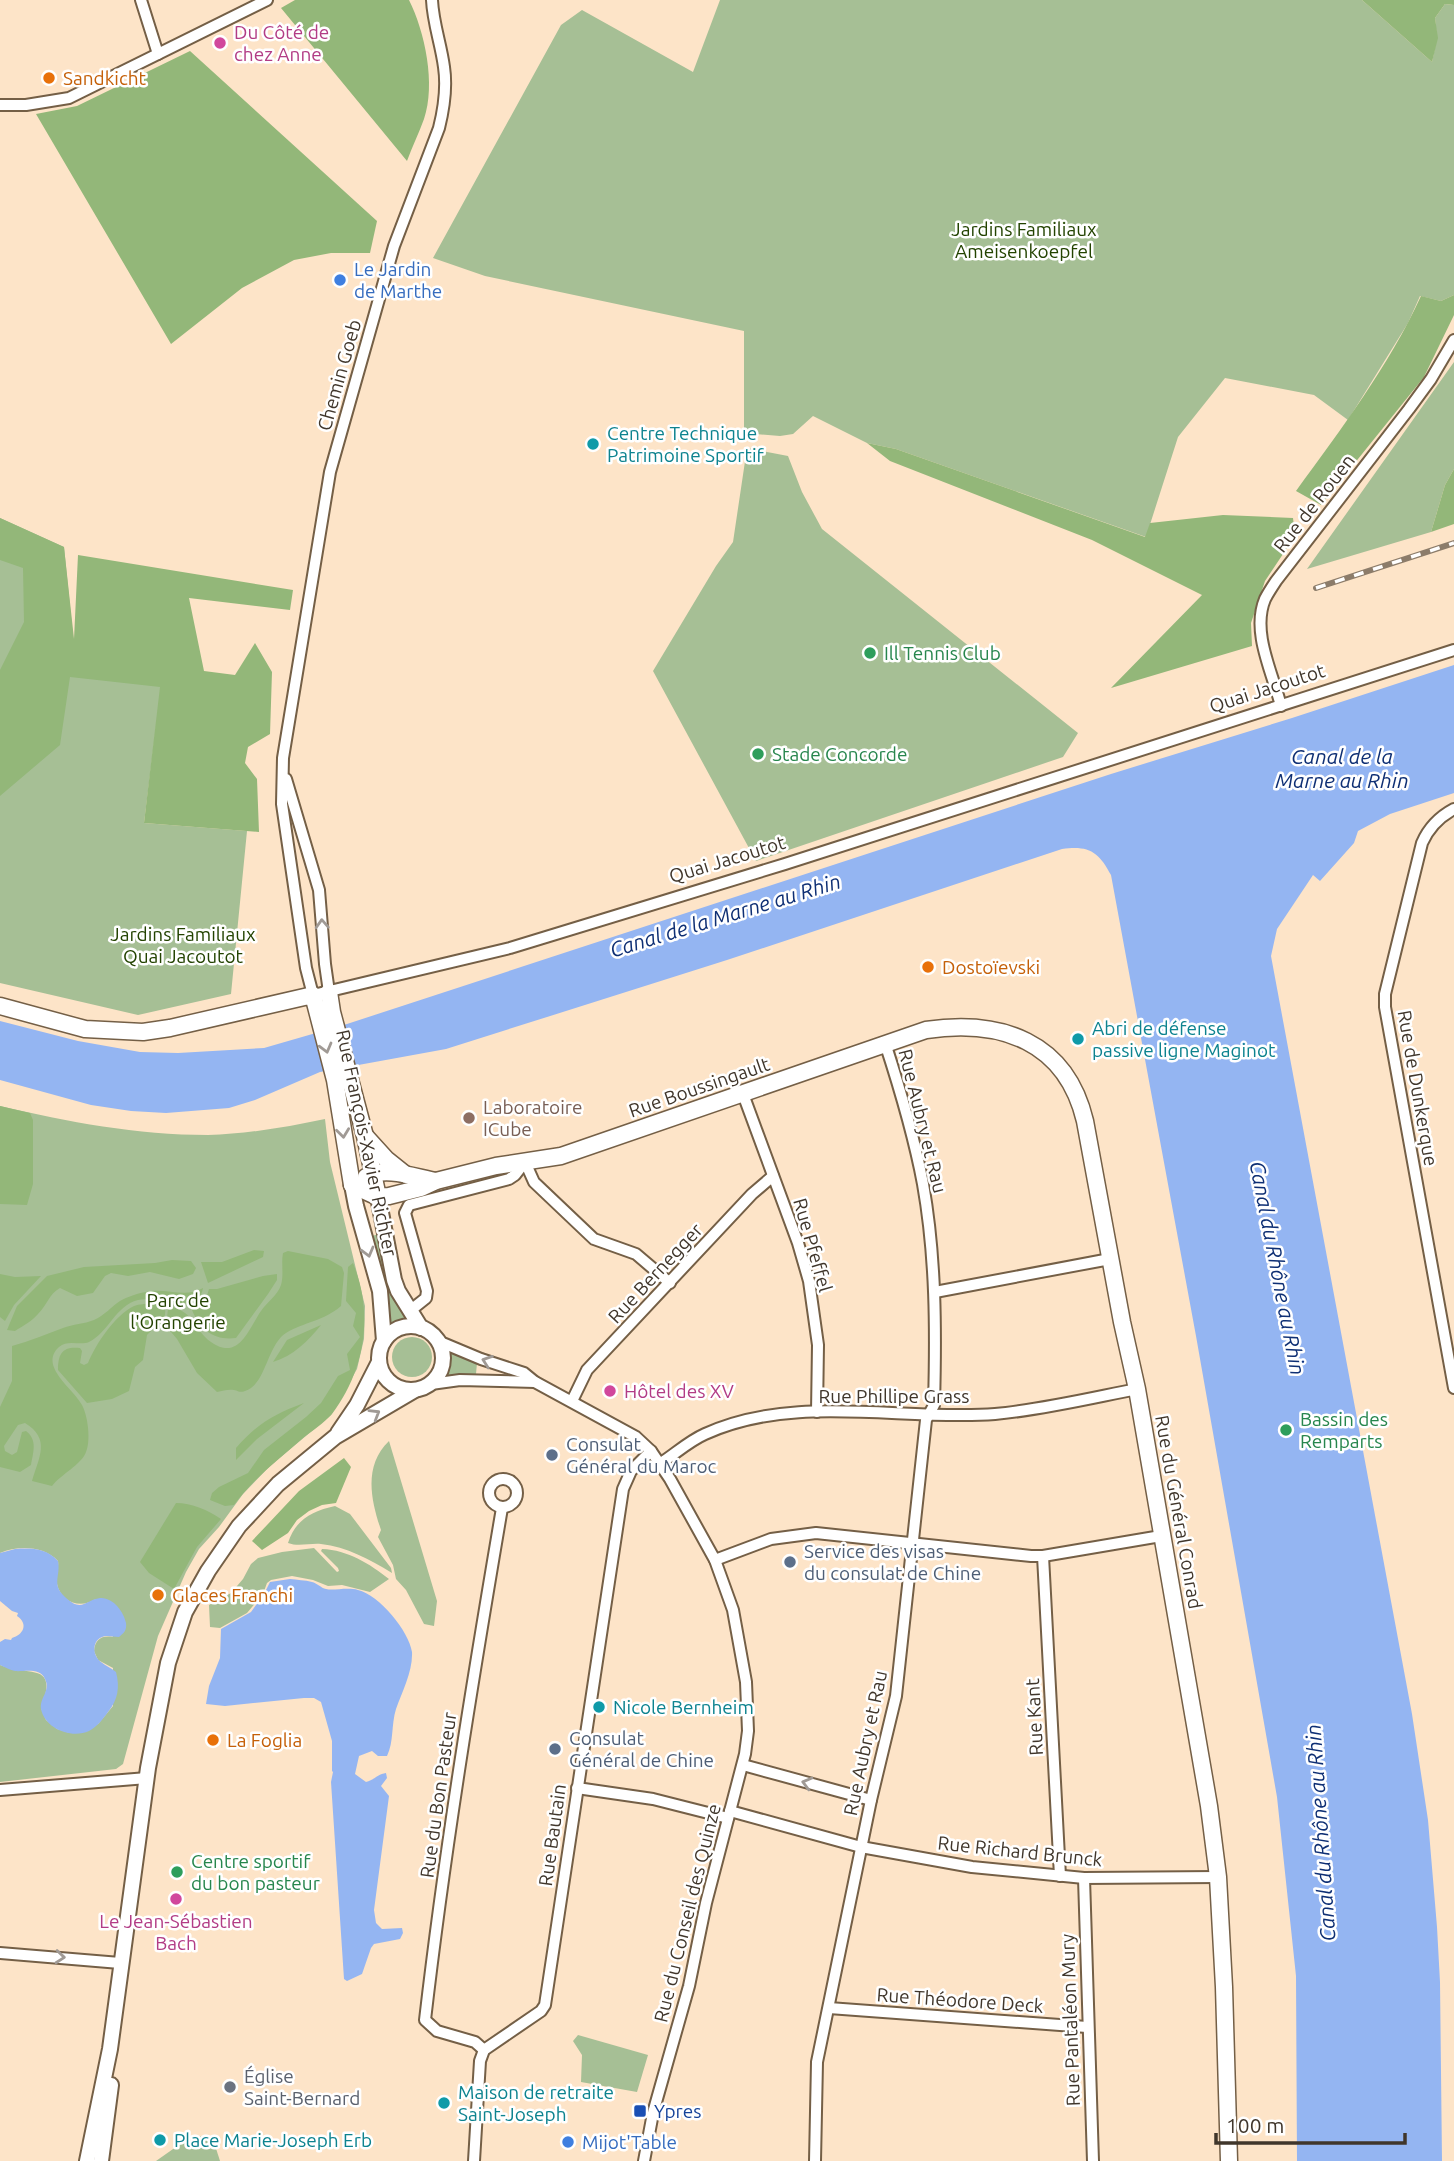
<svg xmlns="http://www.w3.org/2000/svg" width="1454" height="2161" font-family="Ubuntu,sans-serif">
  <style>
    .green { fill: #a6bf95 }
    .forest { fill: #93b779 }
    .water { fill: #94b5f2 }
    .lines { fill: none; stroke-linecap: round; stroke-linejoin: round }
    .minor-casing { stroke: #745f46; stroke-width: 14 }
    .tertiary-casing { stroke: #745f46; stroke-width: 18 }
    .secondary-casing { stroke: #745f46; stroke-width: 19 }
    .minor { stroke: #fff; stroke-width: 10 }
    .tertiary { stroke: #fff; stroke-width: 14 }
    .secondary { stroke: #fff; stroke-width: 16 }
    .rail-casing { stroke: #8c7c6a; stroke-width: 6 }
    .rail { stroke: #fff; stroke-width: 3.5; stroke-dasharray: 10; stroke-linecap: butt }
    .oneway { stroke: #a09a95 }
    .hotel-dot { fill: #d1479c; stroke: #fff; stroke-width: 2.5 }
    .food-dot { fill: #e8710a; stroke: #fff; stroke-width: 2.5 }
    .shop-dot { fill: #3f7fe0; stroke: #fff; stroke-width: 2.5 }
    .culture-dot { fill: #0f9aa8; stroke: #fff; stroke-width: 2.5 }
    .leisure-dot { fill: #2e9e5b; stroke: #fff; stroke-width: 2.5 }
    .education-dot { fill: #8d6e63; stroke: #fff; stroke-width: 2.5 }
    .service-dot { fill: #5c6f8a; stroke: #fff; stroke-width: 2.5 }
    .worship-dot { fill: #6b7280; stroke: #fff; stroke-width: 2.5 }
    .transit-dot { fill: #1a4fb4; stroke: #fff; stroke-width: 2.5 }
    .labels { text-anchor: middle; dominant-baseline: central; stroke-width: 5; stroke-linejoin: round; paint-order: stroke }
    .hotel-label { font-size: 19px; fill: #b23c85; stroke: #fff; text-anchor: start }
    .food-label { font-size: 19px; fill: #c56008; stroke: #fff; text-anchor: start }
    .park-label { font-size: 19px; fill: #234300; stroke: #fff }
    .shop-label { font-size: 19px; fill: #366cbe; stroke: #fff; text-anchor: start }
    .street-label { font-size: 19px; fill: #40362b; stroke: #fff }
    .culture-label { font-size: 19px; fill: #0d838f; stroke: #fff; text-anchor: start }
    .leisure-label { font-size: 19px; fill: #27864d; stroke: #fff; text-anchor: start }
    .education-label { font-size: 19px; fill: #785e54; stroke: #fff; text-anchor: start }
    .service-label { font-size: 19px; fill: #4e5e75; stroke: #fff; text-anchor: start }
    .worship-label { font-size: 19px; fill: #5b616d; stroke: #fff; text-anchor: start }
    .transit-label { font-size: 19px; fill: #164399; stroke: #fff; text-anchor: start }
    .water-label { font-size: 21px; font-style: italic; fill: #0e2f74; stroke: #fff }
  </style>
  <rect width="100%" height="100%" fill="#fde4c8"/>
  <g class="green">
    <path d="M720,0H1362L1432,62L1437,38L1435,18L1445,4L1454,5V295L1441,301L1420,296L1408,323L1348,420L1314,395L1225,378L1178,437L1146,537L896,449L867,443L813,416L793,434L780,436L744,433V331L485,276L433,258L561,25L582,10L693,72Z"/>
    <path d="M1454,362V469L1445,485L1431,532L1307,569Z"/>
    <path d="M747,448L788,456L802,492L822,529L1078,733L1063,757L756,861L653,671L716,566L733,542Z"/>
    <path d="M0,518L64,547L74,646L161,687L144,823L247,831L231,994L138,1015L0,983Z"/>
    <path d="M0,1106C68,1122 137,1135 208,1135C247,1134 287,1127 325,1119L330,1162L365,1306L364,1339L357,1369L331,1415L270,1466L243,1494L219,1527L199,1549L186,1572L158,1636L123,1764L116,1769L0,1782V1665C29,1677 59,1661 41,1708L46,1720L57,1729L70,1733L98,1724L113,1706V1668L98,1660L94,1651C95,1639 102,1635 113,1637L96,1599C81,1609 61,1603 57,1584C55,1576 59,1569 58,1561C44,1546 19,1545 0,1553Z"/>
    <path d="M379,1234L409,1318L390,1324L386,1289L372,1236Z"/>
    <circle cx="412" cy="1357" r="20"/>
    <path d="M450,1352L477,1363L476,1374L445,1377Z"/>
    <path d="M389,1441L437,1601L434,1626L424,1624L406,1590L396,1579L393,1565L378,1537L381,1530C371,1500 363,1466 389,1441Z"/>
    <path d="M335,1506L350,1514L391,1568L392,1573C369,1559 347,1547 321,1544C310,1543 298,1547 288,1543C295,1520 312,1511 335,1506Z"/>
    <path d="M314,1548L337,1572L339,1571L338,1568L321,1551L322,1549C348,1550 370,1564 389,1579L370,1592L342,1585L328,1586L313,1580L292,1576L271,1580L267,1583L263,1594L247,1613L220,1628L210,1627L209,1605L231,1593L243,1579L251,1564L258,1558L282,1552Z"/>
    <path d="M578,2035L648,2055L637,2092L581,2082L582,2055L573,2041Z"/>
    <path d="M193,2135L213,2139L220,2161H156Z"/>
  </g>
  <g class="forest">
    <path d="M295,0H409C425,32 436,84 424,119C419,133 412,147 407,161L281,8Z"/>
    <path d="M1362,0H1454V5L1445,4L1435,18L1438,38L1432,62Z"/>
    <path d="M190,51L377,221L370,253H331L294,260L242,288L171,344L36,114L77,106Z"/>
    <path d="M1454,295V315L1424,377L1321,505L1296,491C1341,429 1389,366 1421,296L1441,301Z"/>
    <path d="M867,443L896,449L1145,537L1150,523L1223,515L1293,518L1295,536L1265,581L1251,623L1252,646L1111,688L1202,595L1092,540L890,461Z"/>
    <path d="M1454,469V524L1431,532L1445,485Z"/>
    <path d="M0,518L64,547L74,639L78,555L293,590L290,610L189,598L204,671L235,675L255,643L272,672L270,734L248,747L245,763L257,779L259,832L144,823L160,687L70,677L60,745L0,796V670L24,622L23,568L0,560Z"/>
    <path d="M0,1106L30,1113L33,1120V1184L27,1205L0,1204Z"/>
    <path d="M254,1250L264,1251L263,1257L208,1283L201,1262H222Z"/>
    <path d="M288,1251L328,1259L342,1267L344,1273L341,1306C324,1321 304,1322 286,1333C267,1345 266,1385 245,1391C239,1393 239,1391 234,1390C228,1389 223,1391 217,1392L197,1373L177,1339L166,1326L168,1309L172,1307C195,1313 194,1330 211,1342C239,1362 249,1328 261,1311C267,1302 277,1296 281,1285C284,1275 281,1263 283,1253Z"/>
    <path d="M172,1260L191,1261L196,1268L193,1274L179,1279L150,1272L128,1276L111,1273L105,1276L93,1293L77,1296L60,1288C49,1294 47,1305 38,1314C32,1321 23,1326 15,1331L7,1330L17,1306L47,1276L84,1267L155,1263Z"/>
    <path d="M353,1263C374,1314 365,1370 332,1414C324,1423 312,1431 303,1438C279,1459 253,1479 234,1505L225,1506L210,1500L212,1493L219,1487L248,1473L264,1450L306,1417L321,1403L338,1376L350,1370L347,1354L360,1337L353,1326L356,1313L346,1301L348,1267Z"/>
    <path d="M0,1274L15,1277L41,1276L14,1305L5,1321L0,1317Z"/>
    <path d="M277,1274V1280L268,1294L236,1338C215,1341 200,1330 192,1310L206,1299L209,1289H217L263,1276Z"/>
    <path d="M203,1288C199,1316 158,1295 138,1300C115,1306 109,1332 89,1342C80,1346 68,1339 59,1347C38,1366 74,1389 82,1405C88,1416 91,1441 86,1452C82,1464 60,1475 52,1486L32,1481C39,1457 51,1439 25,1423L18,1425L4,1446L5,1451L12,1455L17,1452L22,1432L26,1431C38,1440 33,1453 31,1465L20,1472L0,1467V1407L12,1381V1346C30,1341 46,1334 63,1328C73,1324 84,1324 94,1320C105,1315 111,1307 120,1301C127,1297 138,1293 146,1292C165,1287 185,1299 203,1288Z"/>
    <path d="M151,1303L165,1305C167,1325 158,1324 147,1335L143,1360L135,1367L129,1391L112,1399L87,1403L58,1370C58,1353 63,1346 80,1348L82,1351L80,1363L84,1365L88,1363C96,1344 114,1316 134,1306C139,1304 146,1304 151,1303Z"/>
    <path d="M321,1325C308,1341 293,1356 273,1362L287,1340Z"/>
    <path d="M304,1403L257,1439L236,1460V1448C257,1424 274,1414 304,1403Z"/>
    <path d="M344,1458L351,1467L336,1503L322,1505L309,1511L297,1520L288,1533L262,1550L252,1541L299,1491Z"/>
    <path d="M176,1503C192,1503 208,1510 221,1519L197,1547L174,1589L149,1573L140,1562Z"/>
  </g>
  <g class="water">
    <path d="M1454,665V793L1390,814L1358,831L1354,843L1320,881L1313,875L1277,929L1271,956L1412,1714L1428,1820L1437,1927L1440,1982L1442,2161H1297L1296,1976L1277,1797L1196,1336L1111,875C1099,852 1089,845 1062,849L727,960L446,1049L320,1072L255,1100L229,1108L166,1113L131,1111L91,1105L0,1080V1021L78,1041L140,1052L178,1053L264,1048L347,1024L1111,774L1292,718Z"/>
    <path d="M15,1549C32,1548 46,1548 58,1561C61,1576 51,1584 65,1597C82,1613 85,1600 100,1598C113,1597 124,1612 126,1623C127,1630 124,1633 119,1637C115,1637 111,1636 107,1636C92,1637 91,1654 101,1662C106,1666 111,1668 116,1672C120,1687 118,1700 108,1712C103,1719 97,1727 89,1731C72,1739 45,1729 41,1709C39,1698 51,1691 45,1679C40,1667 24,1672 15,1671C10,1670 5,1667 0,1665V1642L5,1639L11,1640L12,1638C23,1635 29,1624 17,1616L18,1613L12,1611L0,1601V1553Z"/>
    <path d="M290,1579C297,1580 305,1580 312,1582C317,1583 321,1588 326,1589C333,1591 347,1587 358,1590C379,1595 409,1631 412,1652C413,1671 402,1692 396,1709C391,1725 394,1742 387,1756H378L372,1751L359,1756L355,1774L366,1782C374,1780 378,1774 386,1773L387,1778L381,1786L389,1796L374,1910L376,1923L382,1929L402,1928L403,1933L400,1939L374,1944L371,1948L362,1974L347,1981L344,1979L331,1782L333,1772L332,1771V1741L321,1702L314,1698H304L225,1706L206,1704L209,1686L220,1658L221,1629L251,1612L264,1594L270,1582Z"/>
  </g>
  <g class="lines">
    <defs>
      <g id="minor">
        <path d="M141,0L158,54"/>
        <path d="M432,0C433,23 441,44 444,67C447,87 444,108 439,128L394,246L330,472L283,758L282,804L306,968L313,995L510,948L785,864L1454,650"/>
        <path d="M0,105H26L69,98L267,0"/>
        <path d="M1281,706C1273,674 1251,632 1265,599C1268,593 1272,587 1276,581L1409,409L1431,379L1454,340"/>
        <path d="M286,779L319,890L325,964L329,992"/>
        <path d="M1454,809C1439,817 1429,827 1422,843L1385,994V1007L1454,1388"/>
        <path d="M743,1094L798,1243L809,1281L818,1345L817,1412"/>
        <path d="M525,1162L534,1182L594,1239L636,1254L670,1283"/>
        <path d="M935,1292L1110,1259"/>
        <path d="M411,1310L426,1298L427,1291L405,1213L409,1205L509,1179L515,1175L525,1162"/>
        <path d="M438,1341L481,1359L524,1373L535,1382L636,1437L651,1451L670,1479L715,1560L733,1610L746,1682L748,1731L745,1754L706,1903L689,1986L653,2113L644,2161"/>
        <path d="M431,1384L460,1380L535,1382"/>
        <path d="M572,1401L587,1370L752,1194L773,1176"/>
        <path d="M661,1463C675,1454 689,1441 705,1434C795,1393 900,1421 995,1414C1041,1410 1091,1398 1137,1389"/>
        <circle cx="503" cy="1493" r="14"/>
        <path d="M1043,1556L1060,1876"/>
        <path d="M715,1560L771,1539L816,1533L1031,1556H1043L1161,1536"/>
        <path d="M743,1765L871,1800"/>
        <path d="M577,1788L653,1799L728,1818"/>
        <path d="M0,1790L147,1778"/>
        <path d="M730,1811L861,1847L972,1867L1084,1878L1218,1877"/>
        <path d="M1084,1878L1093,2161"/>
        <path d="M0,1953L120,1963"/>
        <path d="M829,2008L1087,2027"/>
        <path d="M484,2050L475,2042L437,2031L425,2020C445,1848 473,1678 502,1508"/>
        <path d="M474,2161L480,2061L484,2050L541,2011L545,2005L623,1489L631,1471L651,1451"/>
        <path d="M815,2161L817,2062L871,1800L896,1696L926,1420L934,1405C936,1331 936,1257 923,1184C914,1136 900,1089 885,1043"/>
      </g>
      <g id="tertiary">
        <path d="M352,1185L356,1206L380,1291L384,1341"/>
        <path d="M378,1197L394,1280L398,1291L421,1328"/>
        <circle cx="411" cy="1358" r="32"/>
        <path d="M338,1433L357,1405L379,1362"/>
        <path d="M87,2161L110,2049L148,1768L168,1663L185,1612L208,1571L239,1526L278,1484L335,1437L415,1390"/>
        <path d="M101,2161L111,2085"/>
      </g>
      <g id="secondary">
        <path d="M329,992L332,1012L365,1136L378,1197"/>
        <path d="M0,1006L85,1029L143,1032L170,1028L313,995L335,1080L352,1185"/>
        <path d="M366,1137L386,1159L406,1175"/>
        <path d="M366,1177C385,1166 414,1177 436,1181"/>
        <path d="M352,1185L378,1197L389,1196L421,1188L436,1181L496,1166L561,1156L926,1030C1001,1019 1066,1041 1085,1121L1122,1322L1137,1389L1209,1806L1218,1877L1224,1987L1229,2161"/>
      </g>
    </defs>
    <use href="#minor" class="minor-casing"/>
    <use href="#tertiary" class="tertiary-casing"/>
    <use href="#secondary" class="secondary-casing"/>
    <use href="#minor" class="minor"/>
    <use href="#tertiary" class="tertiary"/>
    <use href="#secondary" class="secondary"/>
    <defs>
      <path id="rail" d="M1316,588L1454,543"/>
    </defs>
    <use href="#rail" class="rail-casing"/>
    <use href="#rail" class="rail"/>
  </g>
  <defs><path id="oneway-chevron" d="M-2-3.5L2.5 0L-2 3.5" fill="none" stroke-width="1.6" stroke-linecap="round" stroke-linejoin="round" transform="scale(1.75)"/></defs>
  <g class="oneway">
    <use href="#oneway-chevron" transform="translate(322 924) rotate(-93)"/>
    <use href="#oneway-chevron" transform="translate(326 1048) rotate(75)"/>
    <use href="#oneway-chevron" transform="translate(343 1133) rotate(83)"/>
    <use href="#oneway-chevron" transform="translate(368 1252) rotate(75)"/>
    <use href="#oneway-chevron" transform="translate(487 1361) rotate(-161)"/>
    <use href="#oneway-chevron" transform="translate(375 1414) rotate(-31)"/>
    <use href="#oneway-chevron" transform="translate(807 1783) rotate(-165)"/>
    <use href="#oneway-chevron" transform="translate(60 1957) rotate(5)"/>
  </g>
  <g class="hotel-dot">
    <circle cx="220" cy="43" r="7"/>
    <circle cx="610" cy="1391" r="7"/>
    <circle cx="176" cy="1899" r="7"/>
  </g>
  <g class="food-dot">
    <circle cx="49" cy="78" r="7"/>
    <circle cx="928" cy="967" r="7"/>
    <circle cx="158" cy="1595" r="7"/>
    <circle cx="213" cy="1740" r="7"/>
  </g>
  <g class="shop-dot">
    <circle cx="340" cy="280" r="7"/>
    <circle cx="568" cy="2142" r="7"/>
  </g>
  <g class="culture-dot">
    <circle cx="593" cy="444" r="7"/>
    <circle cx="1078" cy="1039" r="7"/>
    <circle cx="599" cy="1707" r="7"/>
    <circle cx="444" cy="2103" r="7"/>
    <circle cx="160" cy="2140" r="7"/>
  </g>
  <g class="leisure-dot">
    <circle cx="870" cy="653" r="7"/>
    <circle cx="758" cy="754" r="7"/>
    <circle cx="1286" cy="1430" r="7"/>
    <circle cx="177" cy="1872" r="7"/>
  </g>
  <circle class="education-dot" cx="469" cy="1118" r="7"/>
  <g class="service-dot">
    <circle cx="552" cy="1455" r="7"/>
    <circle cx="790" cy="1562" r="7"/>
    <circle cx="555" cy="1749" r="7"/>
  </g>
  <circle class="worship-dot" cx="230" cy="2087" r="7"/>
  <rect class="transit-dot" x="633" y="2104" width="14" height="14" rx="3.5"/>
  <g class="labels">
    <g class="hotel-label">
      <text x="234" y="32">Du Côté de<tspan x="234" dy="22">chez Anne</tspan></text>
      <text x="624" y="1391">Hôtel des XV</text>
      <text x="176" y="1921" text-anchor="middle">Le Jean-Sébastien<tspan x="176" dy="22">Bach</tspan></text>
    </g>
    <g class="food-label">
      <text x="63" y="78">Sandkicht</text>
      <text x="942" y="967">Dostoïevski</text>
      <text x="172" y="1595">Glaces Franchi</text>
      <text x="227" y="1740">La Foglia</text>
    </g>
    <g class="park-label">
      <text x="1024" y="229">Jardins Familiaux<tspan x="1024" dy="22">Ameisenkoepfel</tspan></text>
      <text x="183" y="934">Jardins Familiaux<tspan x="183" dy="22">Quai Jacoutot</tspan></text>
      <text x="178" y="1300">Parc de<tspan x="178" dy="22">l'Orangerie</tspan></text>
    </g>
    <g class="shop-label">
      <text x="354" y="269">Le Jardin<tspan x="354" dy="22">de Marthe</tspan></text>
      <text x="582" y="2142">Mijot'Table</text>
    </g>
    <g class="street-label">
      <text transform="translate(339 375) rotate(-74)">Chemin Goeb</text>
      <text transform="translate(1314 503) rotate(-52)">Rue de Rouen</text>
      <text transform="translate(1267 688) rotate(-18)">Quai Jacoutot</text>
      <text transform="translate(727 859) rotate(-17)">Quai Jacoutot</text>
      <text transform="translate(699 1087) rotate(-19)">Rue Boussingault</text>
      <text transform="translate(1418 1088) rotate(80)">Rue de Dunkerque</text>
      <text transform="translate(923 1121) rotate(76)">Rue Aubry et Rau</text>
      <text transform="translate(367 1143) rotate(78)">Rue François-Xavier Richter</text>
      <text transform="translate(813 1245) rotate(74)">Rue Pfeffel</text>
      <text transform="translate(655 1273) rotate(-47)">Rue Bernegger</text>
      <text x="894" y="1396">Rue Phillipe Grass</text>
      <text transform="translate(1179 1512) rotate(80)">Rue du Général Conrad</text>
      <text transform="translate(1034 1717) rotate(-93)">Rue Kant</text>
      <text transform="translate(865 1743) rotate(-78)">Rue Aubry et Rau</text>
      <text transform="translate(438 1795) rotate(-82)">Rue du Bon Pasteur</text>
      <text transform="translate(552 1835) rotate(-82)">Rue Bautain</text>
      <text transform="translate(1020 1851) rotate(6)">Rue Richard Brunck</text>
      <text transform="translate(687 1913) rotate(-76)">Rue du Conseil des Quinze</text>
      <text transform="translate(960 2000) rotate(4)">Rue Théodore Deck</text>
      <text transform="translate(1070 2020) rotate(-92)">Rue Pantaléon Mury</text>
    </g>
    <g class="culture-label">
      <text x="607" y="433">Centre Technique<tspan x="607" dy="22">Patrimoine Sportif</tspan></text>
      <text x="1092" y="1028">Abri de défense<tspan x="1092" dy="22">passive ligne Maginot</tspan></text>
      <text x="613" y="1707">Nicole Bernheim</text>
      <text x="458" y="2092">Maison de retraite<tspan x="458" dy="22">Saint-Joseph</tspan></text>
      <text x="174" y="2140">Place Marie-Joseph Erb</text>
    </g>
    <g class="leisure-label">
      <text x="884" y="653">Ill Tennis Club</text>
      <text x="772" y="754">Stade Concorde</text>
      <text x="1300" y="1419">Bassin des<tspan x="1300" dy="22">Remparts</tspan></text>
      <text x="191" y="1861">Centre sportif<tspan x="191" dy="22">du bon pasteur</tspan></text>
    </g>
    <g class="education-label">
      <text x="483" y="1107">Laboratoire<tspan x="483" dy="22">ICube</tspan></text>
    </g>
    <g class="service-label">
      <text x="566" y="1444">Consulat<tspan x="566" dy="22">Général du Maroc</tspan></text>
      <text x="804" y="1551">Service des visas<tspan x="804" dy="22">du consulat de Chine</tspan></text>
      <text x="569" y="1738">Consulat<tspan x="569" dy="22">Général de Chine</tspan></text>
    </g>
    <g class="worship-label">
      <text x="244" y="2076">Église<tspan x="244" dy="22">Saint-Bernard</tspan></text>
    </g>
    <g class="transit-label">
      <text x="654" y="2111">Ypres</text>
    </g>
    <g class="water-label">
      <text x="1342" y="756">Canal de la<tspan x="1342" dy="24">Marne au Rhin</tspan></text>
      <text transform="translate(725 915) rotate(-17)">Canal de la Marne au Rhin</text>
      <text transform="translate(1278 1268) rotate(79)">Canal du Rhône au Rhin</text>
      <text transform="translate(1320 1833) rotate(-94)">Canal du Rhône au Rhin</text>
    </g>
  </g>
  <path d="M1216 2133v10h189v-10" fill="none" stroke="#40362b" stroke-width="3.5"/>
  <text x="1226" y="2133" font-size="21" fill="#40362b" stroke="#ffffff" stroke-width="5" paint-order="stroke">100 m</text>
</svg>
